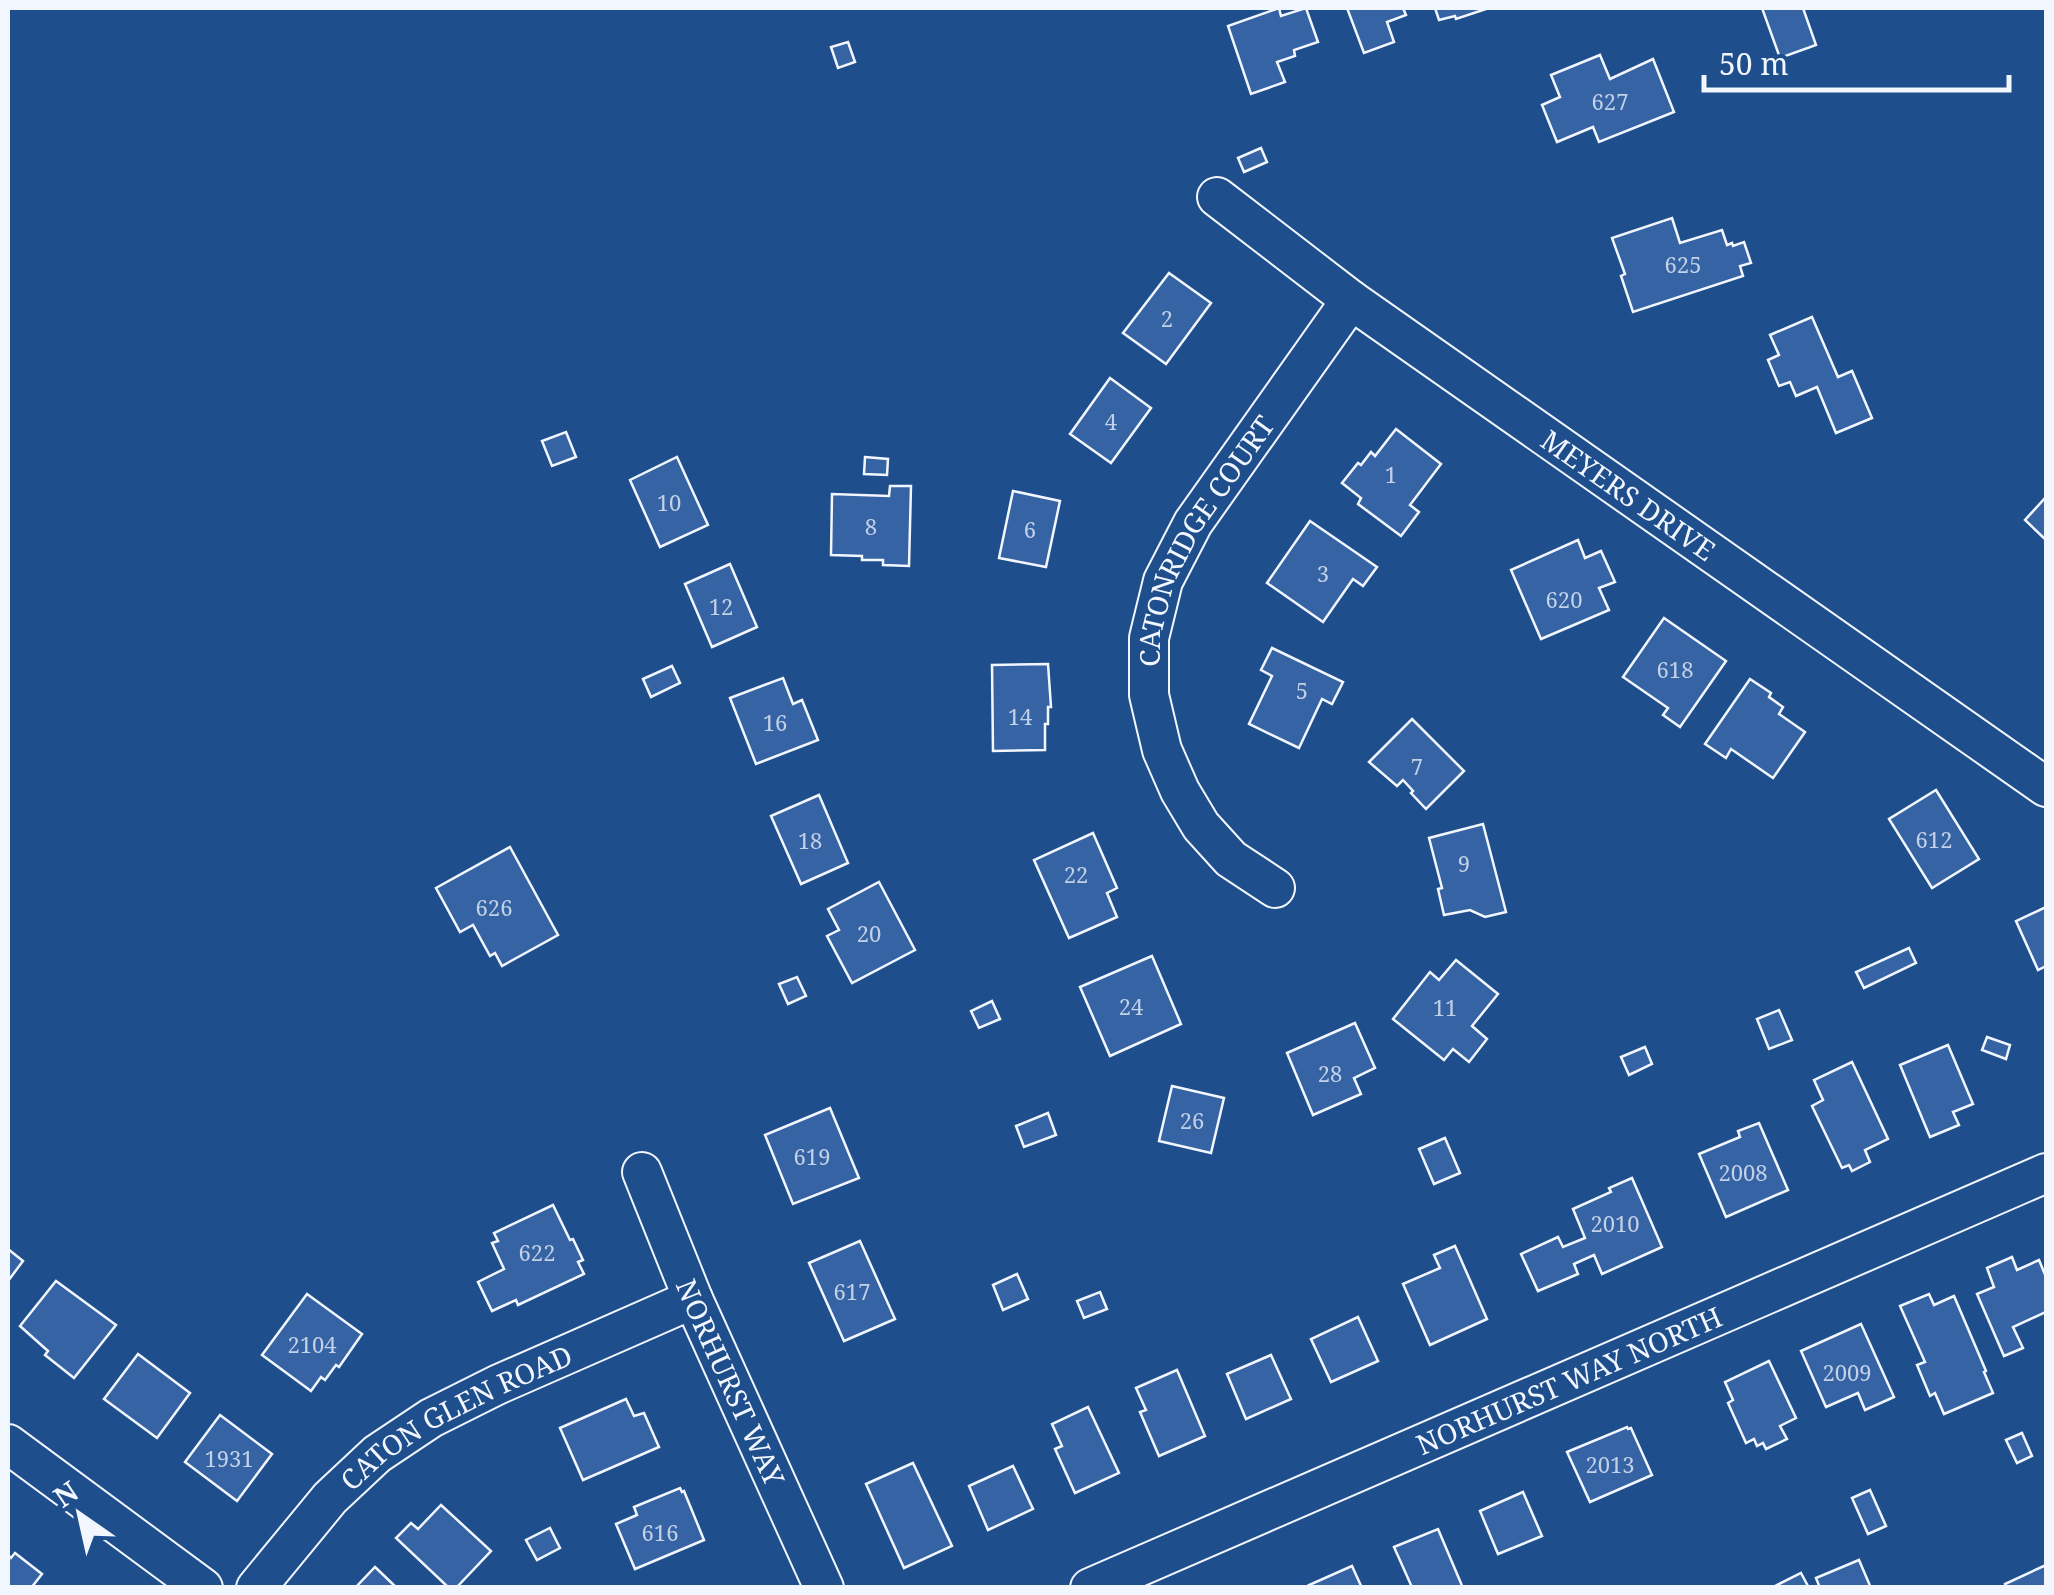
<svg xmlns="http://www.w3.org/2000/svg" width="2054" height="1595" font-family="'Noto Serif',serif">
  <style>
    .building { fill: #3563a3; stroke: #f2f6ff; stroke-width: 2.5 }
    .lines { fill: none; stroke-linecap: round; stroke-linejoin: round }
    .street-casing { stroke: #f2f6ff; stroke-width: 42 }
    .street { stroke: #1f4e8c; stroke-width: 38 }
    .labels { text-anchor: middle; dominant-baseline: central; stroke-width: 8; stroke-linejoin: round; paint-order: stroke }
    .number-label { font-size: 22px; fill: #c3d1e8 }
    .street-label { font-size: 28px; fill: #f2f6ff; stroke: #1f4e8c }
  </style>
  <rect width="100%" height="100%" fill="#1f4e8c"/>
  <g class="building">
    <path d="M1279,8L1281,16L1306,8L1318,42L1294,50L1295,56L1277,62L1285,82L1251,94L1228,26Z"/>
    <path d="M1347,8H1403L1406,15L1387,22L1394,42L1364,53Z"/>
    <path d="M1435,8H1489L1456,19L1455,16L1439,20Z"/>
    <path d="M1762,8H1803L1816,45L1780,58Z"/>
    <path d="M848,42L855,62L838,68L831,47Z"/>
    <path d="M1600,55L1610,79L1653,59L1674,112L1599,142L1593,127L1557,142L1542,105L1560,97L1551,75Z"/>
    <path d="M1261,148L1267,162L1244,172L1238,158Z"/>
    <path d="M1672,218L1680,243L1722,230L1727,245L1732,243L1733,246L1744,242L1751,263L1740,266L1743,276L1633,312L1621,276L1625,274L1612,238Z"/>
    <path d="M1169,273L1211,303L1166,364L1123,333Z"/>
    <path d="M1812,317L1838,377L1852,371L1872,418L1836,433L1817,387L1796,396L1790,382L1779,386L1768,360L1779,355L1770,335Z"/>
    <path d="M1110,378L1151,408L1111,463L1070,434Z"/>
    <path d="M1396,429L1441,464L1410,505L1419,512L1401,536L1358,504L1361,498L1342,483L1358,463L1361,465L1371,452L1375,456Z"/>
    <path d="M566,432L576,457L552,466L542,441Z"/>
    <path d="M677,457L708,525L660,547L630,480Z"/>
    <path d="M865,457L888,459L887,475L864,474Z"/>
    <path d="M890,486H911L909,566L883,565V560H862V556L831,555L832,494L889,496Z"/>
    <path d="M1013,491L1060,501L1046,567L999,558Z"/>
    <path d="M2046,497V540L2025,520Z"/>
    <path d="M1310,521L1377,567L1363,586L1353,579L1323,622L1267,583Z"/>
    <path d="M1578,540L1585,558L1601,551L1615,582L1599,588L1609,610L1541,639L1511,570Z"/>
    <path d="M730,564L757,627L712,647L685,584Z"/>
    <path d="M1664,618L1726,661L1680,727L1663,715L1668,708L1623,677Z"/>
    <path d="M1272,648L1343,682L1332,704L1322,699L1299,748L1249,724L1272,676L1261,670Z"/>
    <path d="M1048,664L1051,707H1048V724H1045V750L993,751L992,665Z"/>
    <path d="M672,666L680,683L651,697L643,679Z"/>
    <path d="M783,678L793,704L802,700L818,740L756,764L730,698Z"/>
    <path d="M1750,679L1771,693L1769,697L1783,707L1779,714L1805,732L1773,778L1731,749L1726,758L1705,744Z"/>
    <path d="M1412,719L1464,771L1426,809L1411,793L1413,791L1403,780L1397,786L1369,762Z"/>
    <path d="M1936,790L1979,859L1932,888L1889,819Z"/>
    <path d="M819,795L848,863L801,884L771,816Z"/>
    <path d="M1483,824L1506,912L1485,917L1470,910L1444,915L1438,889L1442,888L1429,838Z"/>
    <path d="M1093,833L1117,888L1107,893L1117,917L1069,938L1034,860Z"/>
    <path d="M510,847L558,935L502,966L495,953L490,956L473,925L460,932L436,888Z"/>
    <path d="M879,882L915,950L852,983L827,936L839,930L828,909Z"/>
    <path d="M2046,907V966L2038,970L2016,921Z"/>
    <path d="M1909,948L1916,963L1864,988L1856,972Z"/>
    <path d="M1152,956L1181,1024L1110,1056L1080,987Z"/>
    <path d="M1456,960L1498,994L1472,1026L1487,1039L1469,1062L1453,1049L1444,1060L1393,1019L1430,972L1439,980Z"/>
    <path d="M797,977L806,996L788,1004L779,984Z"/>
    <path d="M992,1001L1000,1019L979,1028L971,1011Z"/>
    <path d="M1779,1010L1792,1040L1769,1049L1757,1019Z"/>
    <path d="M1355,1023L1375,1068L1354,1078L1361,1094L1313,1115L1287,1053Z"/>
    <path d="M1987,1037L2010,1045L2006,1059L1982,1050Z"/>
    <path d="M1948,1045L1973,1104L1953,1112L1959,1125L1930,1137L1900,1065Z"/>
    <path d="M1645,1047L1652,1064L1629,1075L1621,1057Z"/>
    <path d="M1852,1062L1888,1139L1865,1150L1870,1162L1852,1171L1849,1165L1842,1168L1812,1106L1823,1100L1814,1080Z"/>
    <path d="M1172,1086L1224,1098L1211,1153L1159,1141Z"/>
    <path d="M830,1108L859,1178L793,1204L765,1135Z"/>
    <path d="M1048,1113L1056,1135L1024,1147L1016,1126Z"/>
    <path d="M1759,1123L1788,1190L1726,1217L1699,1154L1740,1137L1738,1131Z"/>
    <path d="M1445,1138L1460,1173L1434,1184L1419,1149Z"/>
    <path d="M1632,1178L1662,1247L1602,1274L1594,1255L1574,1264L1578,1274L1538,1291L1521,1254L1558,1237L1563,1247L1585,1238L1573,1209L1611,1192L1609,1188Z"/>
    <path d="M553,1205L570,1240L573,1239L583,1260L578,1262L584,1274L518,1305L516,1300L492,1311L478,1282L504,1269L492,1243L498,1241L494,1233Z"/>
    <path d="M860,1241L895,1319L844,1341L809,1263Z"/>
    <path d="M1455,1246L1487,1319L1430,1345L1403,1284L1440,1268L1434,1255Z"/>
    <path d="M8,1249L23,1261L8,1281Z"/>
    <path d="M2012,1257L2017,1270L2039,1260L2046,1277V1312L2013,1327L2023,1348L2004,1356L1977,1294L1994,1287L1987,1268Z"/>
    <path d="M1017,1274L1028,1299L1003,1310L993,1285Z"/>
    <path d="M56,1281L116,1325L74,1378L45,1355L48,1351L20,1326Z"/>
    <path d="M1100,1292L1107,1309L1084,1318L1077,1301Z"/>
    <path d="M307,1294L362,1334L339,1367L336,1365L325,1380L321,1377L311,1391L262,1355Z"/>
    <path d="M1929,1294L1934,1305L1954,1296L1986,1371L1984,1372L1993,1393L1944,1414L1935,1393L1930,1396L1917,1365L1925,1362L1900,1306Z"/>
    <path d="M1358,1317L1378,1361L1331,1382L1311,1339Z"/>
    <path d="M1861,1324L1894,1397L1865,1410L1858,1393L1826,1407L1801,1351Z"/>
    <path d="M138,1354L190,1393L157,1438L104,1399Z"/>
    <path d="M1271,1355L1291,1399L1246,1419L1227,1374Z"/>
    <path d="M1769,1361L1796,1418L1780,1426L1787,1439L1766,1449L1763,1443L1757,1446L1754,1439L1746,1443L1728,1403L1733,1400L1725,1382Z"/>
    <path d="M1177,1370L1205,1436L1159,1456L1140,1412L1146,1410L1136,1388Z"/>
    <path d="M626,1399L634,1416L644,1413L659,1447L583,1480L560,1428Z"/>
    <path d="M1088,1407L1119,1473L1075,1493L1055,1449L1062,1446L1052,1424Z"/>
    <path d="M220,1415L272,1454L237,1501L185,1462Z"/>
    <path d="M1627,1427L1628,1429L1631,1428L1652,1475L1590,1502L1567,1452Z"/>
    <path d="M2022,1433L2032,1456L2017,1463L2006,1440Z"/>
    <path d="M913,1463L952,1546L904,1568L866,1484Z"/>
    <path d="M1013,1466L1033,1509L988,1530L969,1486Z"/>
    <path d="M680,1488L682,1492L684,1491L704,1540L635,1569L616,1524L637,1515L634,1507Z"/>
    <path d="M1870,1490L1886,1526L1868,1534L1852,1498Z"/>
    <path d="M1523,1492L1542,1536L1498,1554L1480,1511Z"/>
    <path d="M441,1505L491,1551L456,1588H449L396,1538L411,1523L418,1529Z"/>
    <path d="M550,1528L560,1548L537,1560L526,1540Z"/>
    <path d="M1438,1529L1463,1588H1407L1411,1585L1394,1547Z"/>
    <path d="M15,1553L42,1574L31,1588H8V1555L11,1558Z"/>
    <path d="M1859,1560L1871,1588H1820L1816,1578Z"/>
    <path d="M2046,1565V1588H2006L2005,1584Z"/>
    <path d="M1352,1566L1362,1588H1311L1309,1585Z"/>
    <path d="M375,1567L397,1588H355Z"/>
    <path d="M1801,1573L1809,1588H1771Z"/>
  </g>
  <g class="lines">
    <defs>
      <g id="street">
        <path id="s1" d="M1217,197L1351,300L2046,787"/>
        <path id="s2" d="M1275,888L1231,859L1201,826L1180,791L1162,750L1149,695V638L1163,581L1193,523L1351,300"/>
        <path id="s3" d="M642,1172L693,1299L824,1588"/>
        <path d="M8,1444L203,1588"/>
        <path id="s4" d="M256,1588L330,1498L377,1454L431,1418L497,1385L693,1299"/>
        <path id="s5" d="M1090,1588L2046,1173"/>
      </g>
    </defs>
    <use href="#street" class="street-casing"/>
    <use href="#street" class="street"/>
  </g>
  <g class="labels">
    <g class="number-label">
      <text x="1610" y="101">627</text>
      <text x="1683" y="264">625</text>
      <text x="1167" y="318">2</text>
      <text x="1111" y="421">4</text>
      <text x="1391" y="474">1</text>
      <text x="669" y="502">10</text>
      <text x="871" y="526">8</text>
      <text x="1030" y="529">6</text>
      <text x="1323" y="573">3</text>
      <text x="1564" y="599">620</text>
      <text x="721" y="606">12</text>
      <text x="1675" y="669">618</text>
      <text x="1302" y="690">5</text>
      <text x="1020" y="716">14</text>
      <text x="775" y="722">16</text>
      <text x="1417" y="766">7</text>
      <text x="1934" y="839">612</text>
      <text x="810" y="840">18</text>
      <text x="1464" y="863">9</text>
      <text x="1076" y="874">22</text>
      <text x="494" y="907">626</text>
      <text x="869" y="933">20</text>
      <text x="1131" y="1006">24</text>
      <text x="1445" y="1007">11</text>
      <text x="1330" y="1073">28</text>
      <text x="1192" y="1120">26</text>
      <text x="812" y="1156">619</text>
      <text x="1743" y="1172">2008</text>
      <text x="1615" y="1223">2010</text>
      <text x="537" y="1252">622</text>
      <text x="852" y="1291">617</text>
      <text x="312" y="1344">2104</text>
      <text x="1847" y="1372">2009</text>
      <text x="229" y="1458">1931</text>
      <text x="1610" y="1464">2013</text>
      <text x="660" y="1532">616</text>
    </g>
    <g class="street-label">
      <text stroke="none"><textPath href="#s1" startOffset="508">MEYERS DRIVE</textPath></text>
      <text stroke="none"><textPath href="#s2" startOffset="408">CATONRIDGE COURT</textPath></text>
      <text stroke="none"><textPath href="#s3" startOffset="228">NORHURST WAY</textPath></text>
      <text stroke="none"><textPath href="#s5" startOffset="522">NORHURST WAY NORTH</textPath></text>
      <text stroke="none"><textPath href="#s4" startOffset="268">CATON GLEN ROAD</textPath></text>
    </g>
  </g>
  <rect width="2054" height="1595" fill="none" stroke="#f2f6ff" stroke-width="20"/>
  <g transform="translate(80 1515) rotate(326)" stroke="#1f4e8c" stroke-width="8" paint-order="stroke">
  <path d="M0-8L18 38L0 25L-18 38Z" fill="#f2f6ff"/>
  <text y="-15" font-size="28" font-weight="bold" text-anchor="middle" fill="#f2f6ff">N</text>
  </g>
  <path d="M1704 75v15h305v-15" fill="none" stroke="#f2f6ff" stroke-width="5"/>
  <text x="1719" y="75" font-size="30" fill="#f2f6ff" stroke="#1f4e8c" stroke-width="8" paint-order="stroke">50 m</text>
</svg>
